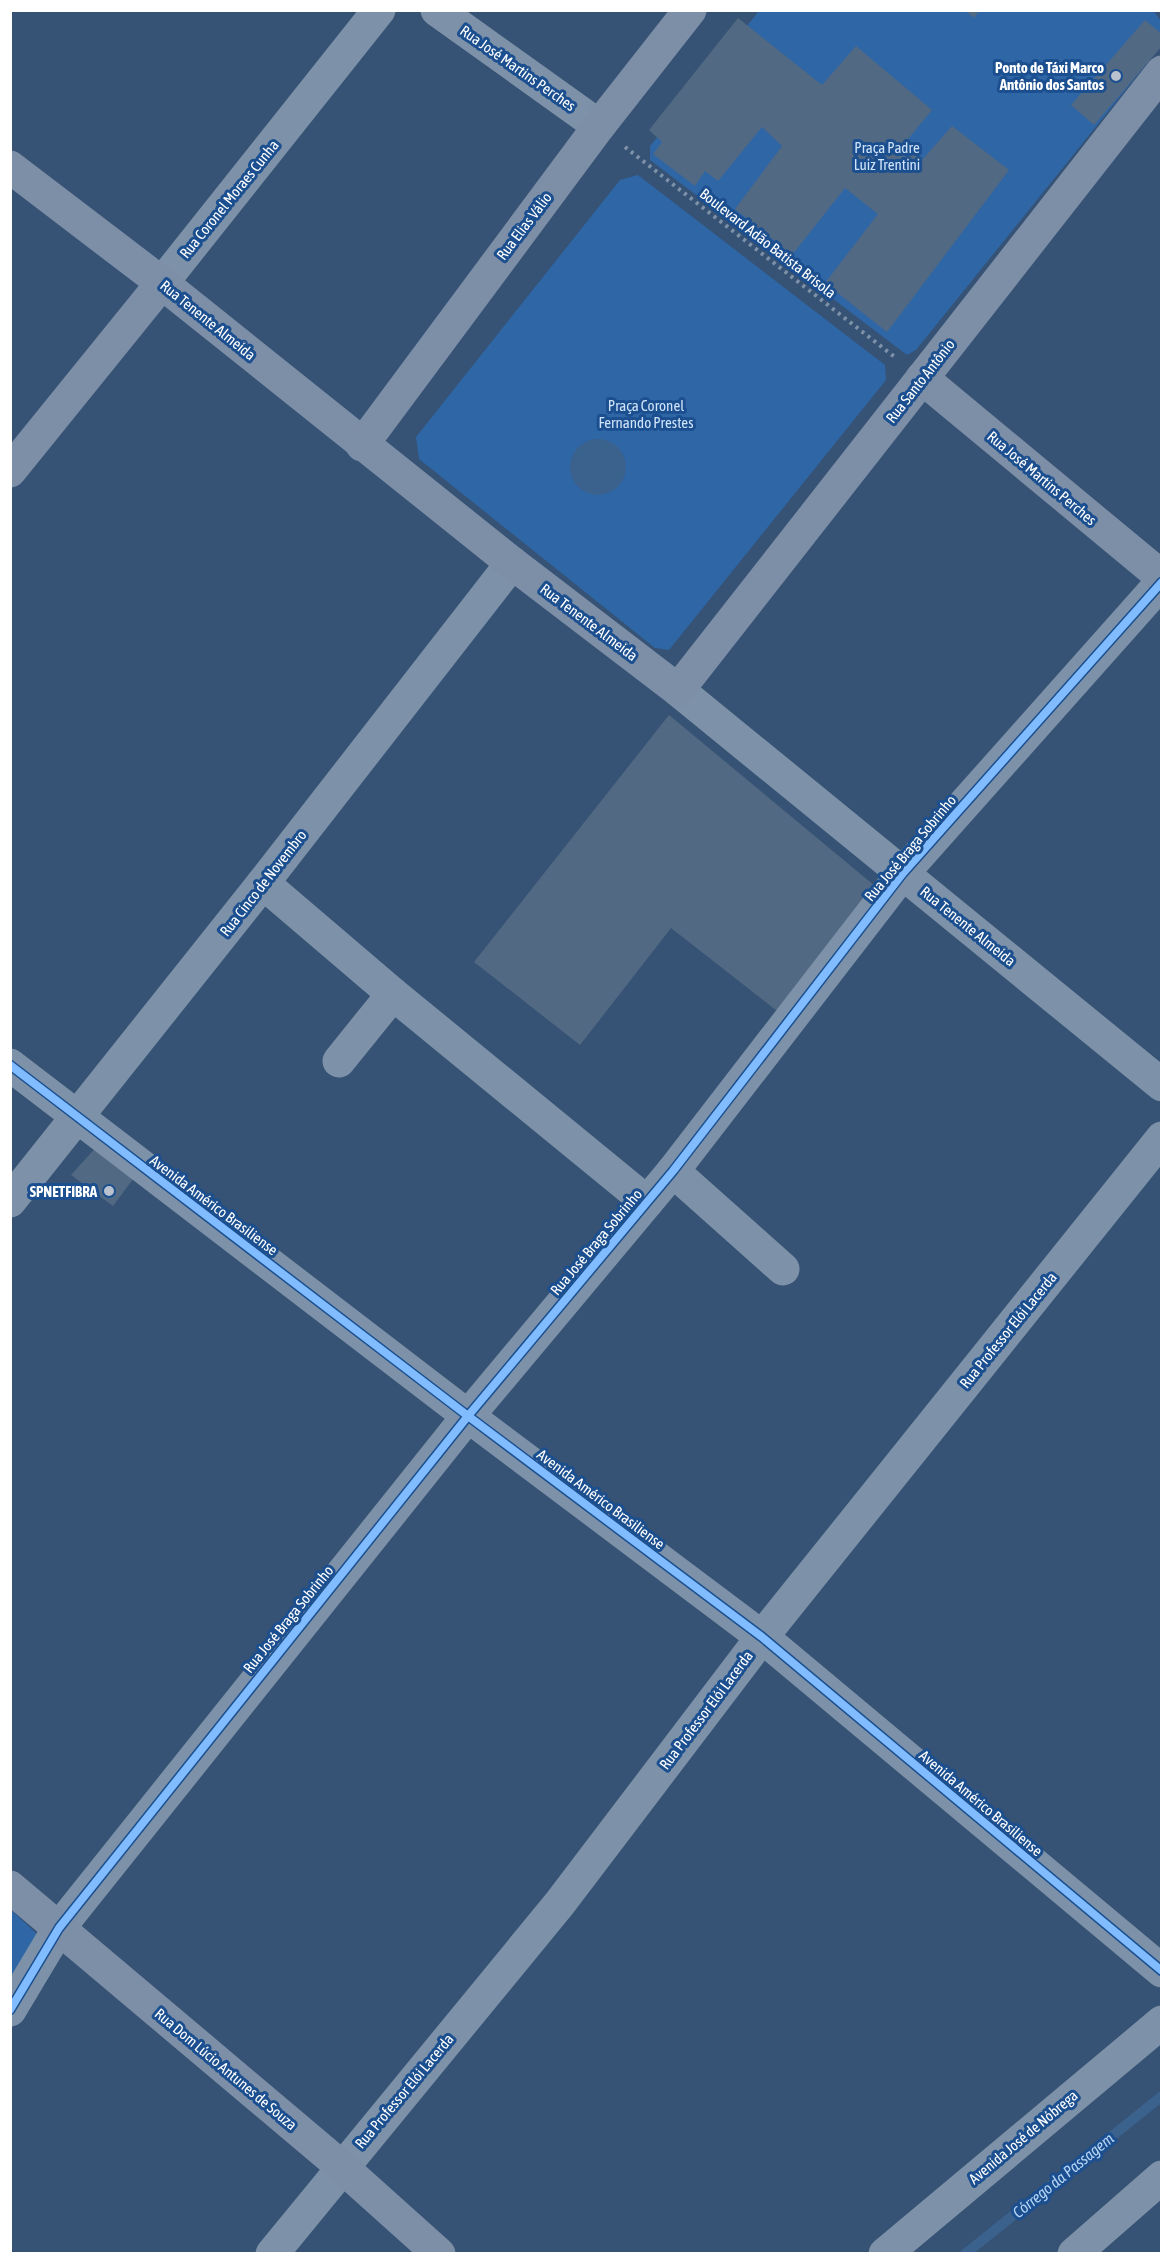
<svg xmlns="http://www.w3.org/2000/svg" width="1172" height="2264" font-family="'Asap Condensed',sans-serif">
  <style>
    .green { fill: #2f66a5 }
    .water { fill: #3b618d }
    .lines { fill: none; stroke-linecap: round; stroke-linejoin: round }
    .stream { stroke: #3b618d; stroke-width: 10 }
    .building { fill: #526984 }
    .path { stroke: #7d92a8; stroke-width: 4; stroke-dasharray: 3 4.5; stroke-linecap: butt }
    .minor { stroke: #7d92a8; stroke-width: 33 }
    .major { stroke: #7d8ea7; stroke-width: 33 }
    .cycleway-casing { stroke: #1b4f8f; stroke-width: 11 }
    .cycleway { stroke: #80bcff; stroke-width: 8 }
    .poi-dot { fill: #b9c2ce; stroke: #1b4f8f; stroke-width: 2 }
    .labels { text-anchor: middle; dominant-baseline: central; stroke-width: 6; stroke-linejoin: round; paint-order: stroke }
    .poi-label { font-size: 15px; font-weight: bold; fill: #fff; stroke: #1b4f8f; text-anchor: end }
    .street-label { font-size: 15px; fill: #fff; stroke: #1b4f8f }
    .park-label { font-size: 15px; fill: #cfe3fa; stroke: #1b4f8f }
    .water-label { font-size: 16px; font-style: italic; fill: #b5d3f5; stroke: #1b4f8f }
  </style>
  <rect width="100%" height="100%" fill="#365274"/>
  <g class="green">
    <path d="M1153,10L1161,21V46L916,350L907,355L650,160V146L759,11Z"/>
    <path d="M638,175L885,365L886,380L669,650L655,648L419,459L416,437L620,180Z"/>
    <path d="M10,1909L48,1944L10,1992Z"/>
  </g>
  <circle class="water" cx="598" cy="467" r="28"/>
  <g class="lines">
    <path class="stream" d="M965,2254L1162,2096"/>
  </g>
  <g class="building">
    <path d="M965,10H980L974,18Z"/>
    <path d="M738,18L822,85L856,46L932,110L904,144L922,160L952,126L1009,170L887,332L825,283L878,214L845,188L792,255L735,209L782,146L762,127L718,181L705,171L695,186L653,154L662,142L649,130Z"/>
    <path d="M1145,20L1162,34V46L1094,125L1071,105Z"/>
    <path d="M669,715L881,891L777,1011L671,928L580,1045L474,962Z"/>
    <path d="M97,1146L136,1175L113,1206L71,1175Z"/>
  </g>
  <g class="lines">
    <path class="path" d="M625,147L896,358"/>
    <g class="minor">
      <path d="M437,10L599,126"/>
      <path d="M162,283L379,10"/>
      <path d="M678,690L1162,1085"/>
      <path d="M263,883L393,994L647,1202"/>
      <path d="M339,1061L393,994"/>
      <path d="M10,1065L468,1416L762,1637L1162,1971"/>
      <path d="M673,1171L783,1269"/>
      <path d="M10,1201L263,883L512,563"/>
      <path d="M10,2010L59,1928L468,1416L673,1171L903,873L1162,582"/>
      <path d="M272,2254L560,1903L762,1637L1162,1138"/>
      <path d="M885,2254L1162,2022"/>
      <path d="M1074,2254L1162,2177"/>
    </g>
    <g class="major">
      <path d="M10,167L162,283L512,563L678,690L1162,72"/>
      <path d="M922,378L1162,577"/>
      <path d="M362,445L599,126L690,10"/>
      <path d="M10,471L162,283"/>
      <path d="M10,1887L342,2167L439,2254"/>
    </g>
    <defs>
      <g id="cycleway">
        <path d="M10,1065L468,1416L762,1637L1162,1971"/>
        <path d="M10,2010L59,1928L468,1416L673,1171L903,873L1162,582"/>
      </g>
    </defs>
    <use href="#cycleway" class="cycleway-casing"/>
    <use href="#cycleway" class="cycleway"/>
  </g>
  <g class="poi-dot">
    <circle cx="1116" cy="76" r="6"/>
    <circle cx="109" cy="1191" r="6"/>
  </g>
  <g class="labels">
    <g class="poi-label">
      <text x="1104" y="67">Ponto de Táxi Marco<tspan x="1104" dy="17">Antônio dos Santos</tspan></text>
      <text x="97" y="1191">SPNETFIBRA</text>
    </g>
    <g class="street-label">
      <text transform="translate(518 68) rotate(35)">Rua José Martins Perches</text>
      <text transform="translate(229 199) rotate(-51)">Rua Coronel Moraes Cunha</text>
      <text transform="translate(524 226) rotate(-53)">Rua Elias Válio</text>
      <text transform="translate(768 243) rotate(38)">Boulevard Adão Batista Brisola</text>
      <text transform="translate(208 320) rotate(39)">Rua Tenente Almeida</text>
      <text transform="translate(920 381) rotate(-52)">Rua Santo Antônio</text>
      <text transform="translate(1042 478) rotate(40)">Rua José Martins Perches</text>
      <text transform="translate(589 622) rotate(37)">Rua Tenente Almeida</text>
      <text transform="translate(910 848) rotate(-50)">Rua José Braga Sobrinho</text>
      <text transform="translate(263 883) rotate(-52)">Rua Cinco de Novembro</text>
      <text transform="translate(968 926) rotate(39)">Rua Tenente Almeida</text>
      <text transform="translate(214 1205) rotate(37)">Avenida Américo Brasiliense</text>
      <text transform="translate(596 1242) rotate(-50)">Rua José Braga Sobrinho</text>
      <text transform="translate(1008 1330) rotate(-51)">Rua Professor Elói Lacerda</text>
      <text transform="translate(601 1499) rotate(37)">Avenida Américo Brasiliense</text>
      <text transform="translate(288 1619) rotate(-51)">Rua José Braga Sobrinho</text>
      <text transform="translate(706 1710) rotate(-53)">Rua Professor Elói Lacerda</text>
      <text transform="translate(981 1803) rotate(40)">Avenida Américo Brasiliense</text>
      <text transform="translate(226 2069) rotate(40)">Rua Dom Lúcio Antunes de Souza</text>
      <text transform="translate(404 2091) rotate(-50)">Rua Professor Elói Lacerda</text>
      <text transform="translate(1023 2137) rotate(-40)">Avenida José de Nóbrega</text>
    </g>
    <g class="park-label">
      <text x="887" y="147">Praça Padre<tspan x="887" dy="17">Luiz Trentini</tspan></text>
      <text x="646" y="405">Praça Coronel<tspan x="646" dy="17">Fernando Prestes</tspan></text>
    </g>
    <g class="water-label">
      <text transform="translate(1063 2175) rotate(-39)">Córrego da Passagem</text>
    </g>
  </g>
  <rect width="1172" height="2264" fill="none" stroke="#ffffff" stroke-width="24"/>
</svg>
